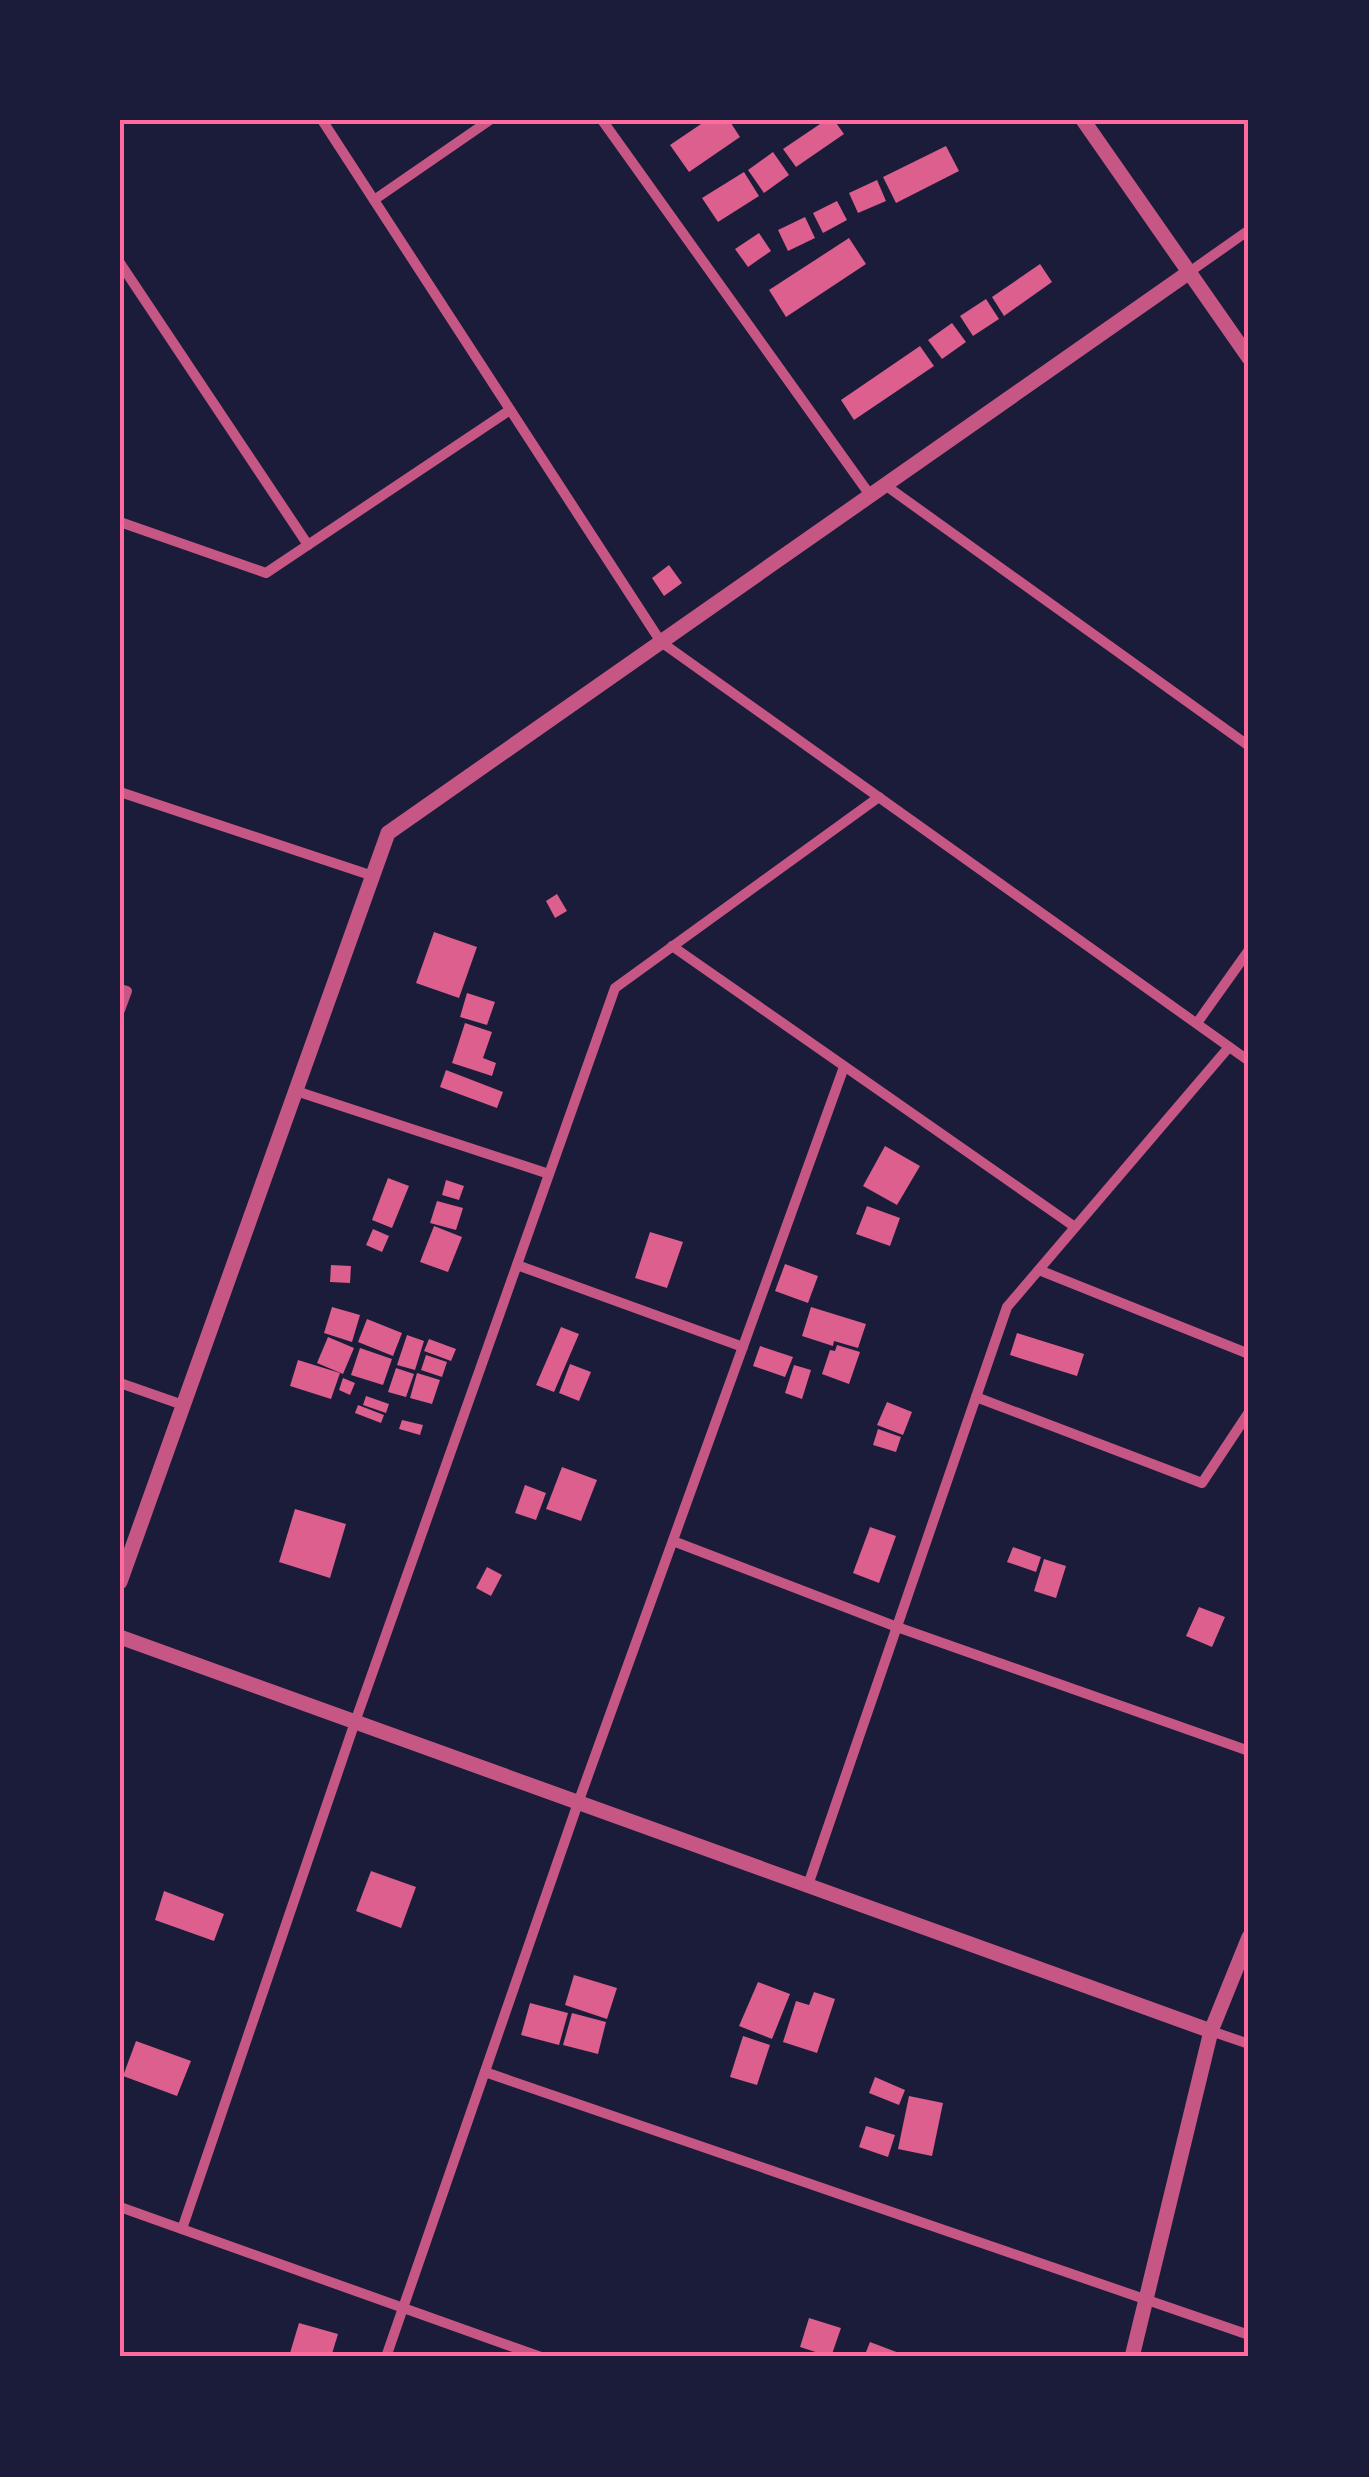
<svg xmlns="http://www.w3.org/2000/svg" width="1369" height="2477" font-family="Barlow,sans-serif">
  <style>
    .building { fill: #dd5f8e }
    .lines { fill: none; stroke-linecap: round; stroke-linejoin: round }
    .minor { stroke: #c65784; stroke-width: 10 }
    .tertiary { stroke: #c65784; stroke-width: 15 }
    .neatline { fill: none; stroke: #ff6b9d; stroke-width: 4 }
  </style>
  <rect width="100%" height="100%" fill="#1b1b3a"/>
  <g class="building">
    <path d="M707,120H729L740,137L689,172L670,145Z"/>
    <path d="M826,120H834L844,134L796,167L783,149Z"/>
    <path d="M946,146L959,171L896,203L883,177Z"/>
    <path d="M773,152L789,175L764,193L748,170Z"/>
    <path d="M744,172L759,196L718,222L702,198Z"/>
    <path d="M877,180L886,201L858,213L849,193Z"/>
    <path d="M837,201L847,220L823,233L813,213Z"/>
    <path d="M805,217L815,238L788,251L778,230Z"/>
    <path d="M759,233L771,251L748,267L735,249Z"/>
    <path d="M849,238L866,264L786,317L769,290Z"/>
    <path d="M1040,264L1052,282L1004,316L992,297Z"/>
    <path d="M986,299L999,319L973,336L960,316Z"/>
    <path d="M952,323L966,342L942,359L928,340Z"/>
    <path d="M920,346L934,366L854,420L841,400Z"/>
    <path d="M669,565L682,583L664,596L652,578Z"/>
    <path d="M557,894L567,911L555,918L546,901Z"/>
    <path d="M434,932L477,947L459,998L416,983Z"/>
    <path d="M467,993L495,1002L487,1025L460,1017Z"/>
    <path d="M465,1023L492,1032L483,1058L496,1063L492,1076L452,1063Z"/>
    <path d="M446,1070L503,1092L497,1108L440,1087Z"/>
    <path d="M885,1146L920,1166L897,1205L863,1186Z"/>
    <path d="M388,1178L409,1186L392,1228L372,1220Z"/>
    <path d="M446,1180L464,1186L459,1200L442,1195Z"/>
    <path d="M437,1201L463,1208L456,1230L430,1223Z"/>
    <path d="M867,1206L900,1218L890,1246L856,1234Z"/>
    <path d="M434,1226L462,1237L448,1272L420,1262Z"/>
    <path d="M373,1229L389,1236L382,1252L366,1245Z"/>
    <path d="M650,1232L683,1242L667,1288L635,1278Z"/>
    <path d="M785,1264L818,1276L808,1303L775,1291Z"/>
    <path d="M331,1265L351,1266L350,1283L330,1282Z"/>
    <path d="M332,1307L360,1315L352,1342L324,1333Z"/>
    <path d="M811,1307L866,1324L858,1348L834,1341L833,1346L802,1336Z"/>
    <path d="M367,1319L402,1333L393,1356L358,1342Z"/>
    <path d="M561,1327L579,1334L554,1392L536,1385Z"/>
    <path d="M1017,1333L1084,1354L1077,1376L1010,1355Z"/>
    <path d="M407,1335L424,1341L415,1370L397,1365Z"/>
    <path d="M328,1337L354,1348L343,1374L317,1363Z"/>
    <path d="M429,1339L456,1349L451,1361L424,1351Z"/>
    <path d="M837,1345L860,1352L849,1384L822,1374L830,1350L835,1351Z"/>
    <path d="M760,1346L793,1357L785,1377L753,1366Z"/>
    <path d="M360,1348L392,1359L383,1385L351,1375Z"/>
    <path d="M426,1355L447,1362L442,1377L421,1370Z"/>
    <path d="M298,1360L340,1373L331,1399L290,1386Z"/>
    <path d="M570,1364L591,1372L579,1401L559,1393Z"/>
    <path d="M794,1365L811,1370L802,1399L785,1393Z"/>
    <path d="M396,1368L414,1374L406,1397L388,1392Z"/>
    <path d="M417,1373L440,1380L432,1404L410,1398Z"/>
    <path d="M343,1378L355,1383L350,1395L339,1390Z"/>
    <path d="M366,1396L389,1404L386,1413L363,1405Z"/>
    <path d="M887,1402L912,1412L903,1435L877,1425Z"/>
    <path d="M358,1405L384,1415L381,1423L355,1413Z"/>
    <path d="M402,1420L423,1425L420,1435L399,1429Z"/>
    <path d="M878,1429L901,1437L896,1452L873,1445Z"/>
    <path d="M562,1467L597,1480L581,1521L546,1509Z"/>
    <path d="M525,1485L546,1493L536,1520L515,1513Z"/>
    <path d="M295,1509L346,1524L330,1578L279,1562Z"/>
    <path d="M870,1527L896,1536L879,1583L853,1573Z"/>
    <path d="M1013,1547L1041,1557L1036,1572L1007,1562Z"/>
    <path d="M1044,1559L1066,1566L1056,1598L1034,1591Z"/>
    <path d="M487,1567L502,1575L491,1596L476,1588Z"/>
    <path d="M1199,1607L1225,1617L1212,1647L1186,1636Z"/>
    <path d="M371,1871L416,1887L401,1928L356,1911Z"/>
    <path d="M164,1891L224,1914L214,1941L155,1920Z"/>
    <path d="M574,1975L617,1988L607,2019L565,2005Z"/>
    <path d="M758,1982L790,1994L772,2039L739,2026Z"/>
    <path d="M814,1992L835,1999L817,2053L783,2042L796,2001L809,2005Z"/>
    <path d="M530,2003L568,2013L559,2045L521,2035Z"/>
    <path d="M572,2013L606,2022L598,2054L563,2045Z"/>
    <path d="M743,2036L770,2045L757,2085L730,2077Z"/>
    <path d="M136,2041L191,2061L177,2096L123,2076Z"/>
    <path d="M875,2077L905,2090L899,2105L869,2093Z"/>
    <path d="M909,2096L943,2103L932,2156L898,2149Z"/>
    <path d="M866,2126L895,2135L888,2157L859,2147Z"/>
    <path d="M809,2318L841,2328L831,2357L800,2347Z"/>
    <path d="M299,2323L338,2334L331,2357H305L290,2353Z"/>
    <path d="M870,2342L899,2353L897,2357H864Z"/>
  </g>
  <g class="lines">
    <g class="minor">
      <path d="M322,120L661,642L1249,1061"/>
      <path d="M602,120L870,495"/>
      <path d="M374,200L490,120"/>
      <path d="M120,263L308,545"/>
      <path d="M1188,273L1249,230"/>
      <path d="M885,485L1249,746"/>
      <path d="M120,522L266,573L510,410"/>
      <path d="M120,792L373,876"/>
      <path d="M672,946L1075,1227"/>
      <path d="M120,989L127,991L120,1010"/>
      <path d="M1197,1023L1249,950"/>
      <path d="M296,1091L549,1174"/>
      <path d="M517,1265L743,1347"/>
      <path d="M1039,1270L1249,1354"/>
      <path d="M120,1383L183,1405"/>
      <path d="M976,1397L1202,1483L1249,1412"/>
      <path d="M673,1541L897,1627L1249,1751"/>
      <path d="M808,1885L1007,1307L1229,1047"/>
      <path d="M1211,2031L1249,2044"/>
      <path d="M485,2072L1249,2335"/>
      <path d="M120,2207L541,2357"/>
      <path d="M182,2229L355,1722L615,988L879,797"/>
      <path d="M386,2357L578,1803L844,1067"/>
    </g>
    <g class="tertiary">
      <path d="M1083,120L1249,358"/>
      <path d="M120,1582L388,833L1188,273"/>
      <path d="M120,1637L1211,2031"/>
      <path d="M1132,2357L1211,2031L1249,1937"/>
    </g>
  </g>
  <rect width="1369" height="2477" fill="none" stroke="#1b1b3a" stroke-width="245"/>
  <rect x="122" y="122" width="1124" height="2232" class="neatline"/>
</svg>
